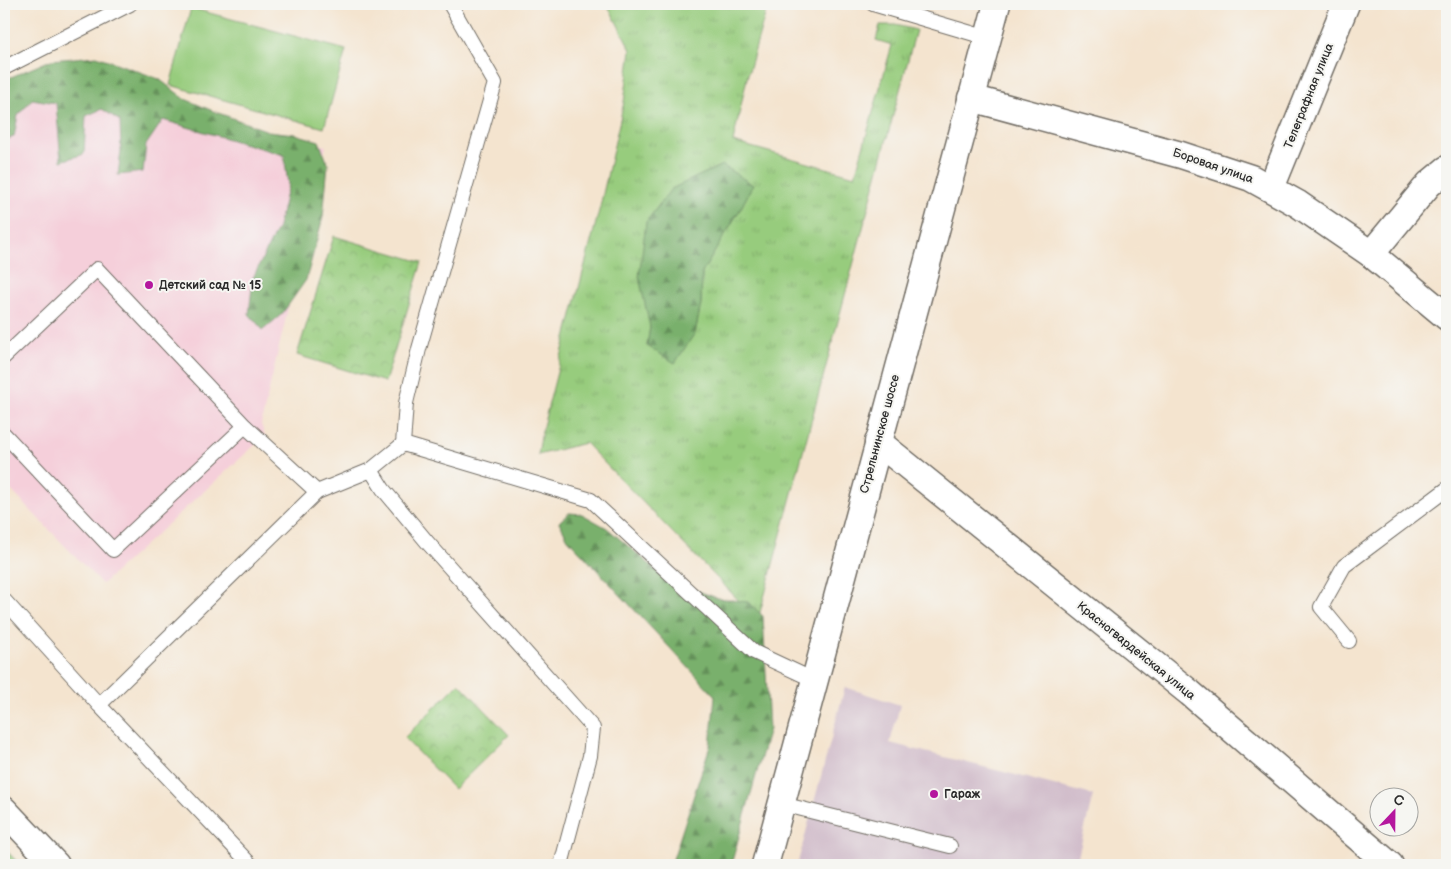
<svg xmlns="http://www.w3.org/2000/svg" width="1451" height="869" font-family="'Balsamiq Sans',sans-serif">
  <style>
    .built { fill: #f5cfda }
    .industrial { fill: #d1bdcb }
    .grass { fill: url(#grass-tufts); stroke: #617c54; fill-rule: evenodd }
    .forest { fill: url(#forest-firs); stroke: #526e4c }
    .park { fill: url(#park-crowns); stroke: #617c54 }
    .garden { fill: #97cc7d; stroke: #617c54 }
    .lines { fill: none; stroke-linecap: round; stroke-linejoin: round }
    .service-casing { stroke: #716c64; stroke-width: 16 }
    .minor-casing { stroke: #716c64; stroke-width: 29 }
    .service { stroke: #fff; stroke-width: 14 }
    .minor { stroke: #fff; stroke-width: 26 }
    .poi-dot { fill: #b5179e; stroke: #f6f6f2; stroke-width: 2 }
    .labels { text-anchor: middle; dominant-baseline: central; stroke-width: 4; stroke-linejoin: round; paint-order: stroke }
    .street-label { font-size: 12px; fill: #2b2b2b; stroke: #f6f6f2 }
    .poi-label { font-size: 12px; font-weight: bold; fill: #2b2b2b; stroke: #f6f6f2; text-anchor: start }
  </style>
  <defs>
    <pattern id="grass-tufts" width="24" height="20" patternUnits="userSpaceOnUse" patternTransform="scale(1.25)"><rect width="24" height="20" fill="#97cc7d"/><path d="M3 7l-1-3M5 7V3M7 7l1-3M15 17l-1-3M17 17v-4M19 17l1-3" fill="none" stroke="#82af6c"/></pattern>
    <pattern id="forest-firs" width="22" height="20" patternUnits="userSpaceOnUse" patternTransform="scale(1.25)"><rect width="22" height="20" fill="#79b06c"/><path d="M5 1l3.5 6h-7zM16 11l3.5 6h-7z" fill="#638f59"/></pattern>
    <pattern id="park-crowns" width="20" height="18" patternUnits="userSpaceOnUse" patternTransform="scale(1.25)"><rect width="20" height="18" fill="#97cc7d"/><path d="M2 6a3 3 0 1 1 6 0M12 15a3 3 0 1 1 6 0" fill="none" stroke="#82af6c"/></pattern>
  </defs>
  <rect width="100%" height="100%" fill="#f6f6f2"/>
  <filter id="ink" filterUnits="userSpaceOnUse"><feTurbulence type="fractalNoise" baseFrequency=".02" numOctaves="2"/><feDisplacementMap in="SourceGraphic" scale="10" xChannelSelector="R" yChannelSelector="G"/><feConvolveMatrix kernelMatrix="1 2 1 2 8 2 1 2 1" color-interpolation-filters="sRGB"/></filter>
  <filter id="wash" filterUnits="userSpaceOnUse"><feTurbulence type="fractalNoise" baseFrequency=".0096" numOctaves="4" result="noise"/><feDisplacementMap in="SourceGraphic" scale="20" xChannelSelector="R" yChannelSelector="G"/><feGaussianBlur stdDeviation="1.12" result="paint"/><feColorMatrix in="noise" values="0 0 0 0 0 0 0 0 0 0 0 0 0 0 0 0 0 1.4 0 .05"/><feComposite in="paint" operator="in"/></filter>
  <g filter="url(#wash)">
    <rect width="100%" height="100%" fill="#f4e4cf"/>
    <path class="built" d="M34,70L326,146L261,424L265,436L102,584L4,483V88Z"/>
    <path class="industrial" d="M845,687L900,705L890,743L1093,795L1076,865H814L798,862Z"/>
    <g class="grass">
      <path d="M607,4H768L747,78L733,142L855,176L892,45L876,40L880,25H895L916,30L758,620L585,443L538,455L542,430L600,207L624,102L631,50ZM724,235L702,273L701,304L695,333L647,346L650,327Z"/>
      <path d="M4,848L20,865H4Z"/>
    </g>
    <g class="forest">
      <path d="M97,56L159,79L185,99L213,111L268,131L295,134L319,141L328,164L323,217L306,280L282,314L263,330L249,314L253,278L278,227L288,184L284,155L163,120L146,145L143,172L118,175L121,151L120,121L102,109L86,116L84,154L61,161L56,103L32,99L18,115L14,137L4,140V80L51,60Z"/>
      <path d="M722,165L753,185L741,208L702,273L701,304L695,333L675,363L647,346L650,327L639,277L646,222L671,189Z"/>
      <path d="M569,513L582,514L607,528L668,580L717,598L748,602L763,616L769,729L731,865H671L710,746L715,696L568,539L559,522Z"/>
    </g>
    <g class="park">
      <path d="M334,236L422,262L385,382L297,355Z"/>
      <path d="M459,683L509,735L454,789L404,738Z"/>
    </g>
    <path class="garden" d="M191,8L346,50L324,128L170,85Z"/>
  </g>
  <g filter="url(#ink)">
    <g class="lines">
      <defs>
        <g id="service">
          <path d="M450,4L495,83L419,349L406,403L403,444L591,500L754,652L816,681"/>
          <path d="M873,4L988,38"/>
          <path d="M4,68L130,4"/>
          <path d="M4,357L97,269L245,426L317,492"/>
          <path d="M4,434L113,550L245,426"/>
          <path d="M371,470L383,489L428,543L593,728L590,756L561,865"/>
          <path d="M4,600L99,705L251,865"/>
          <path d="M1349,641L1321,607L1344,566L1447,489"/>
          <path d="M99,705L317,492L371,470L403,444"/>
          <path d="M782,804L950,846"/>
        </g>
        <g id="minor">
          <path d="M971,98L1181,155L1251,178L1298,204L1371,254L1447,317"/>
          <path d="M1271,188L1346,4"/>
          <path d="M1371,254L1429,184L1447,169"/>
          <path d="M878,442L1190,693L1390,865"/>
          <path d="M4,810L56,865"/>
          <path d="M765,865L997,4"/>
        </g>
      </defs>
      <use href="#service" class="service-casing"/>
      <use href="#minor" class="minor-casing"/>
      <use href="#service" class="service"/>
      <use href="#minor" class="minor"/>
    </g>
  </g>
  <g class="poi-dot">
    <circle cx="149" cy="285" r="5"/>
    <circle cx="934" cy="794" r="5"/>
  </g>
  <g class="labels">
    <g class="street-label">
      <text transform="translate(1309 96) rotate(-68)">Телеграфная улица</text>
      <text transform="translate(1213 166) rotate(19)">Боровая улица</text>
      <text transform="translate(880 434) rotate(-75)">Стрельнинское шоссе</text>
      <text transform="translate(1136 651) rotate(39)">Красногвардейская улица</text>
    </g>
    <g class="poi-label">
      <text x="159" y="285">Детский сад № 15</text>
      <text x="944" y="794">Гараж</text>
    </g>
  </g>
  <rect width="1451" height="869" fill="none" stroke="#f6f6f2" stroke-width="20"/>
  <g transform="translate(1394 812) rotate(22)"><circle r="24" fill="#f6f6f2" stroke="#a5a5a2"/>
  <path d="M0-4L9 19L0 12L-9 19Z" fill="#b5179e"/>
  <text y="-8" font-size="14" font-weight="bold" text-anchor="middle" fill="#2b2b2b">С</text>
  </g>
</svg>
